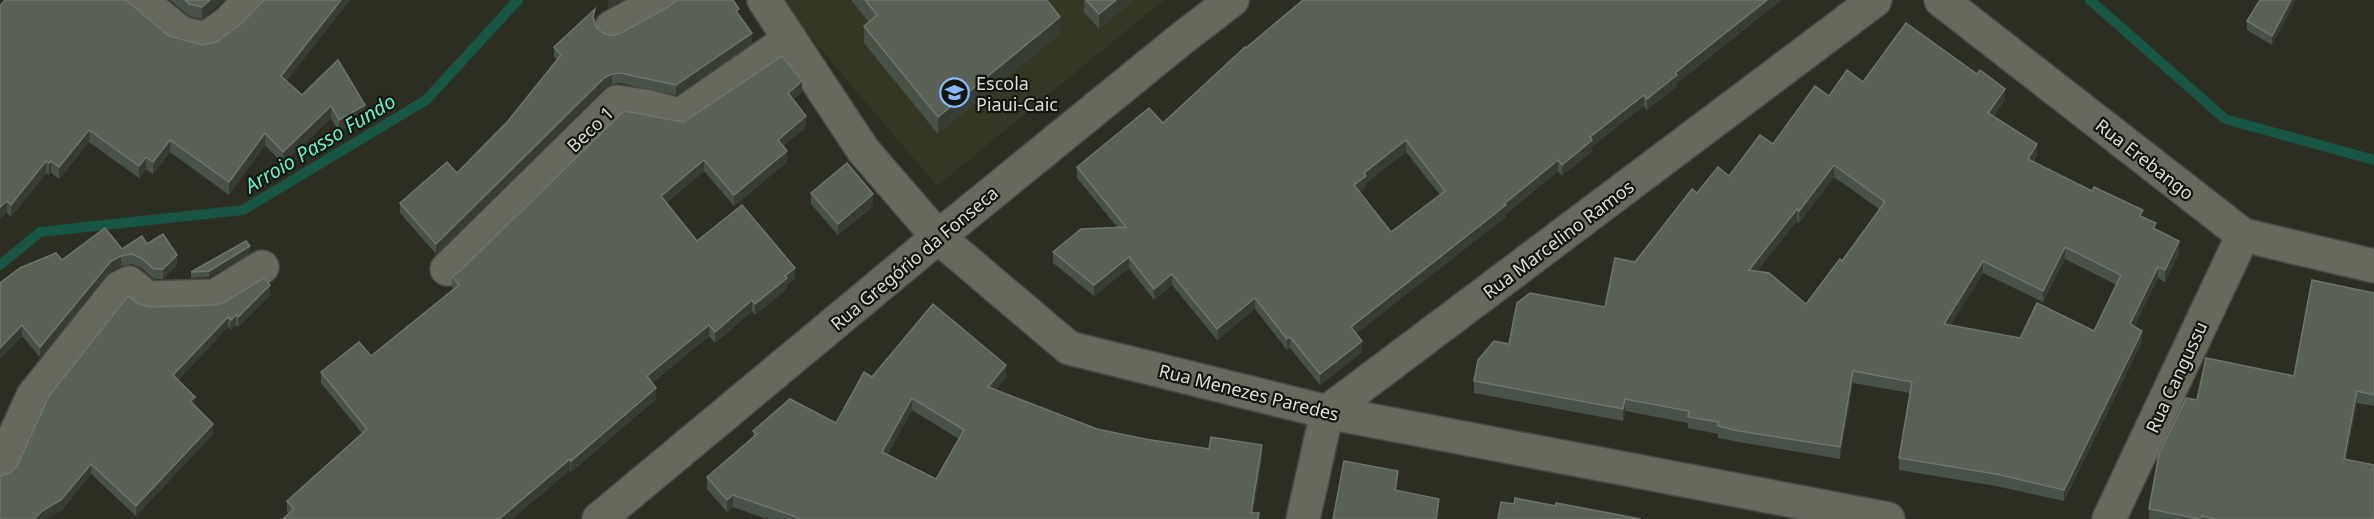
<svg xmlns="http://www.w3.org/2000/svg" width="2374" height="519" font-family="'Noto Sans',sans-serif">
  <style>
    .built { fill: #353725 }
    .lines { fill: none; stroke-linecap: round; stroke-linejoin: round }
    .stream { stroke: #175544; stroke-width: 10 }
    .minor-casing { stroke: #494a40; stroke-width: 36 }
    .minor { stroke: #67695c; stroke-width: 33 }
    .wall { fill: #495248; fill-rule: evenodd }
    .shaded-wall { fill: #373d32 }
    .building { fill: #596157; stroke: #6e756c; stroke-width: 1.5; fill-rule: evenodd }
    .labels { text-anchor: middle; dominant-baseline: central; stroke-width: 4.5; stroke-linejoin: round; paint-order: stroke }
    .poi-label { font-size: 18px; fill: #dedfd8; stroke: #151510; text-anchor: start }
    .street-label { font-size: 18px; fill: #dedfd8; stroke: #151510 }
    .water-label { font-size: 20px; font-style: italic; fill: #5cf8cb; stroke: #151510 }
  </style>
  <rect width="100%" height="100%" fill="#2c2e22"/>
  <path class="built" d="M779,0H1164L937,186Z"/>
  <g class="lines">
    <g class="stream">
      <path d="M2090,0L2225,119L2374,160"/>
      <path d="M0,265L40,232L243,210L426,100L518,0"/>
    </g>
    <defs>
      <g id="minor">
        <path d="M140,0L181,33L206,39L229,22L250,0"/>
        <path d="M764,0L863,150L938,237L1069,348L1327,412L1888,519"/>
        <path d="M1941,0L2243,235L2374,266"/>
        <path d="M612,27L661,0"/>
        <path d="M447,269L617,102L645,106L680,115L790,39"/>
        <path d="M0,468L33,396L119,288L129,283L148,298L215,296L262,267"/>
        <path d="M599,519L938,237L1180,40L1232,0"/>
        <path d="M1303,519L1327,412L1875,0"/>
        <path d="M2109,519L2243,235"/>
      </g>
    </defs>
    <use href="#minor" class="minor-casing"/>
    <use href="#minor" class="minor"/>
  </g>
  <g class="wall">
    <path d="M5,0L128,2L169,36L202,45L217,42L242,23L264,0H350L286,81L302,95L365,117L339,132L331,118L283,164L265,145L229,195L170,152L153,174L146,169L139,178L89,142L59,179L51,173L49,175L46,173L11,217L7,213Z"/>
    <path d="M170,0H224L202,19L189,16Z"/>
    <path d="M851,0H1047L1060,33L938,134L864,43V26L869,22Z"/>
    <path d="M1084,0H1133L1099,29L1084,12Z"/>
    <path d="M1303,0H1781L1677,83V86L1647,110L1644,106L1592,146V151L1562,176L1558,171L1506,214V217L1356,333L1362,352L1320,385L1290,348L1287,350L1255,309L1217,340L1172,285L1154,300L1129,268L1094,296L1053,263V252L1117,227L1077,178V167L1163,123L1246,48ZM1406,152L1440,195L1391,232L1360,192L1366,187V183Z"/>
    <path d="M2296,0L2272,45L2247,30V21Z"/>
    <path d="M739,16L752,43L676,95L620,83L612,84L604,88L436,254L400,213V203L457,173L508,121L557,60L554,57V47L595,19V22L596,27L603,33L612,36Z"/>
    <path d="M1863,82L2005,100L1994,116L2037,155L2033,162L2143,217L2179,253L2165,282L2158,278L2134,327L2142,342L2064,501L1996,486L1899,470V458L1910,393L1853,383L1840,459L1739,442L1718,438V434L1688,428V423L1625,411L1623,421L1474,393V381L1509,344L1605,307L1635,262L1697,193L1729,176L1773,144L1829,96ZM1834,177L1879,209L1842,261L1806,304L1757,271L1797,221L1799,223ZM2065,259L2117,285L2094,331L2020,338L1950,326L1983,273L2043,302Z"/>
    <path d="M802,92L793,100L806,127L783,146L787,162L734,206L704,171L666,203L697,241L795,278L787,285V289L755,315L752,311L715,343L709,336L652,383L656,399L571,472L570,470L512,519H283L289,514L287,512V501L362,433L321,383V372L371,356L453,289L452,287V276L460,271L684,122Z"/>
    <path d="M811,193L873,206L838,235L811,204Z"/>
    <path d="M147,244L177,265L163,279H154L141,268L132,264L121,266L111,271L40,357L22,336L0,358V283L62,260Z"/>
    <path d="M250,253L209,277L191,278V272Z"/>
    <path d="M2374,293V406L2357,403L2346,459L2374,519H2149V509L2197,400L2294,376Z"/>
    <path d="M270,295L238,327L236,325L231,330L228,327L178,380L213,434L136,516L91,474L61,511L1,477L10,473L17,466L137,303L149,307L216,305Z"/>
    <path d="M872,377H1006L996,390L1097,429L1145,439L1262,457L1253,513L1259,519H767L733,507L727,512L707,489V477L753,438V431L836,423ZM912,410L959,439L936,479L887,455Z"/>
  </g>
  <g class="shaded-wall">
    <path d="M210,0H224L202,19V7Z"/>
    <path d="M341,0H350L281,88V76Z"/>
    <path d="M608,0H622L608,8Z"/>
    <path d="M1116,0H1133L1099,29V14Z"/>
    <path d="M1767,0H1781L1677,83V86L1647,110V99L1675,73Z"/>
    <path d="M2291,0H2296L2272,45V36Z"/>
    <path d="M1060,17V33L938,134V117Z"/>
    <path d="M752,33V43L676,95V85Z"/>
    <path d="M612,74V84L604,88L436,254V244L604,78Z"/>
    <path d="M802,81V92L788,104V93Z"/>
    <path d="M2005,89V100L1988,125V113Z"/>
    <path d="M1644,95V106L1592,146V151L1562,176V165L1590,137Z"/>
    <path d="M365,105V117L339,132V120Z"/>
    <path d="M331,106V118L283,164V152Z"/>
    <path d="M806,116V127L778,151V140Z"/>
    <path d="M89,130V142L59,179V167Z"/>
    <path d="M265,133V145L229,195V182Z"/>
    <path d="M170,140V152L153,174V162Z"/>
    <path d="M1406,140V152L1366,183V187L1354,197V185L1364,173Z"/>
    <path d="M2037,144V155L2028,171V159Z"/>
    <path d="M787,151V162L734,206V195Z"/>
    <path d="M146,157V169L139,178V166Z"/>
    <path d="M704,160V171L661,207V196Z"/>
    <path d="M1558,160V171L1506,214V217L1351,338V327Z"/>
    <path d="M46,161V173L11,217V205Z"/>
    <path d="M51,161V173L49,175V163Z"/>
    <path d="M1834,165V177L1799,223V211Z"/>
    <path d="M873,194V206L838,235V224Z"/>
    <path d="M7,201V213L0,219V207Z"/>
    <path d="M1797,209V221L1749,282V270Z"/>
    <path d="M2179,241V253L2165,282V270Z"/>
    <path d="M250,246V253L209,277V271Z"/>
    <path d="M2065,247V259L2043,302V291Z"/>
    <path d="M177,255V265L163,279V269Z"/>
    <path d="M121,256V266L111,271L40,357V347L111,261Z"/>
    <path d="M1129,257V268L1094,296V285Z"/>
    <path d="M1983,261V273L1944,336V324Z"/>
    <path d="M2158,267V278L2130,336V324Z"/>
    <path d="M795,268V278L787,285V289L755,315V304Z"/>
    <path d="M1172,274V285L1154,300V289Z"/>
    <path d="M270,285V295L238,327V317Z"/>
    <path d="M1255,298V309L1217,340V329Z"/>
    <path d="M752,300V311L715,343V332Z"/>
    <path d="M236,315V325L231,330V320Z"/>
    <path d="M228,317V327L173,386V375Z"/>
    <path d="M22,325V336L0,358V348Z"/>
    <path d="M709,325V336L647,387V376Z"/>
    <path d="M2142,331V342L2064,501V490Z"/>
    <path d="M1290,337V348L1287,350V339Z"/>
    <path d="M1362,341V352L1320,385V374Z"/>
    <path d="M1006,365V377L988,399V387Z"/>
    <path d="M1853,371V383L1840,459V447Z"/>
    <path d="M656,388V399L571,472V461Z"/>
    <path d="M2357,391V403L2344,470V459Z"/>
    <path d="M195,397V407L190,401Z"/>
    <path d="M912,398V410L882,465V452Z"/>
    <path d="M1625,399V411L1623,421V409Z"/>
    <path d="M213,424V434L136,516V506Z"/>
    <path d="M1262,445V457L1252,519L1251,513Z"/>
    <path d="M570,459V470L512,519H499Z"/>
    <path d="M91,464V474L61,511L46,519H34Z"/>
    <path d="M1398,471V482L1395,501V490Z"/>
    <path d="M733,495V507L727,512V500Z"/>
    <path d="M1439,499V510L1438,519H1436Z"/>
  </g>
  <g class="building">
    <path d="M5,0H126L169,36L202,45L217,42L242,23L264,0H341L281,76L302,95L338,60L365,105L339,120L331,106L283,152L265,133L229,182L170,140L153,162L146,157L139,166L89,130L59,167L51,161L49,163L46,161L11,205L7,201L0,207V6Z"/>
    <path d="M185,0H210L202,7L189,4Z"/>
    <path d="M677,0H733L739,9L736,11L752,33L676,85L620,73L612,74L604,78L436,244L400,203L447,162L457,173L508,121L561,55L554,47L595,9L593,17L596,27L603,33L612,36L621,33L670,6Z"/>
    <path d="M865,0H1047L1060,17L938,117L864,26L877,15Z"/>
    <path d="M1086,0H1116L1099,14Z"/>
    <path d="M1303,0H1767L1675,73L1677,75L1647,99L1644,95L1590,137L1592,140L1562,165L1558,160L1504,204L1506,205L1351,327L1362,341L1320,374L1290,337L1287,339L1255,298L1217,329L1172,274L1154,289L1129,257L1094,285L1053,252L1081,229L1126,227L1077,167L1149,108L1163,123L1245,47L1246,48ZM1406,140L1445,191L1391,232L1354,185L1366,176L1364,173Z"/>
    <path d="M2260,0H2291L2272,36L2247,21Z"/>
    <path d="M1906,23L1977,74L1980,70L2005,89L1988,113L2037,144L2028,159L2092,191L2094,187L2143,210L2140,216L2156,223L2153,228L2179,241L2165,270L2158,267L2130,324L2142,331L2064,490L1996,474L1899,458L1912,382L1853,371L1840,447L1739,431L1718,426V422L1688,417L1689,411L1625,399L1623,409L1474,381L1478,360L1494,341L1509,344L1517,303L1530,293L1605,307L1615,258L1635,262L1692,189L1697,193L1718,167L1729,176L1760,135L1773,144L1815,86L1829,96L1847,70L1863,82ZM1834,165L1885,202L1842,261L1840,259L1806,304L1769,273L1749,270L1797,209L1799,211ZM2065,247L2121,275L2094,331L2037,303L2020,338L1944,324L1983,261L2043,291Z"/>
    <path d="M782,56L802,81L788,93L806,116L778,140L787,151L734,195L704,160L661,196L697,241L742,205L795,268L785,276L787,278L755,304L752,300L715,332L709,325L647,376L656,388L571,461L570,459L499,519H283L294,509L287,501L367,429L321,372L359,342L371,356L459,285L452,276L460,271L624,111L684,122Z"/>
    <path d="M847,163L873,194L838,224L811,193Z"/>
    <path d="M105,228L122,249L142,236L147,244L163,234L177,255L163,269H154L141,258L132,254L121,256L111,261L40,347L22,325L0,348V283L20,268L56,253L62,260Z"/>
    <path d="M246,241L250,246L209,271L191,272Z"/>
    <path d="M264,278L270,285L238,317L236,315L231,320L228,317L173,375L195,397L190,401L213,424L136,506L91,464L61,500L42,511L34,519H0V476L10,473L17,466L49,396L128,296L137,303L149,307L216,305L225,302Z"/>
    <path d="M2312,280L2374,293V395L2357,391L2344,459L2374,465V519H2217L2202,516L2201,519L2149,509L2159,454L2186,398L2197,400L2206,358L2294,376Z"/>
    <path d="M933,304L1006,365L988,387L1097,429L1145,439L1209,449L1211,437L1262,445L1251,513H1259L1258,519H802L733,495L727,500L707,477L757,434L753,431L790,399L836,423L864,372L872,377ZM912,398L964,430L936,479L882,452Z"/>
    <path d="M1344,461L1398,471L1395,490L1439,499L1436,519H1333Z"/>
    <path d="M1515,498L1556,506V503L1641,519H1498L1501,502L1514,504Z"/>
  </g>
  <defs>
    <symbol id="school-ring" viewBox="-11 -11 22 22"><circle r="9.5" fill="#151510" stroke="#86bbfb" stroke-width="1.5"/><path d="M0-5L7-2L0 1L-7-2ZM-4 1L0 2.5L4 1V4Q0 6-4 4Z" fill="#86bbfb"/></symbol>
  </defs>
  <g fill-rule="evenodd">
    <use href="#school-ring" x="938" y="76" width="33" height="33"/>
  </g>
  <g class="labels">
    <g class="poi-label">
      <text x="976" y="83">Escola<tspan x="976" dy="21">Piaui-Caic</tspan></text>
    </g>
    <g class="street-label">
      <text transform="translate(590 129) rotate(-44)">Beco 1</text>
      <text transform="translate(2145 159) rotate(38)">Rua Erebango</text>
      <text transform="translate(1558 239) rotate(-37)">Rua Marcelino Ramos</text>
      <text transform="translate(914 258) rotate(-40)">Rua Gregório da Fonseca</text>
      <text transform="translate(2176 377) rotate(-65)">Rua Cangussu</text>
      <text transform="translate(1249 392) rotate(14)">Rua Menezes Paredes</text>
    </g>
    <g class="water-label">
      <text transform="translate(320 143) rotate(-31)">Arroio Passo Fundo</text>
    </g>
  </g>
</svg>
